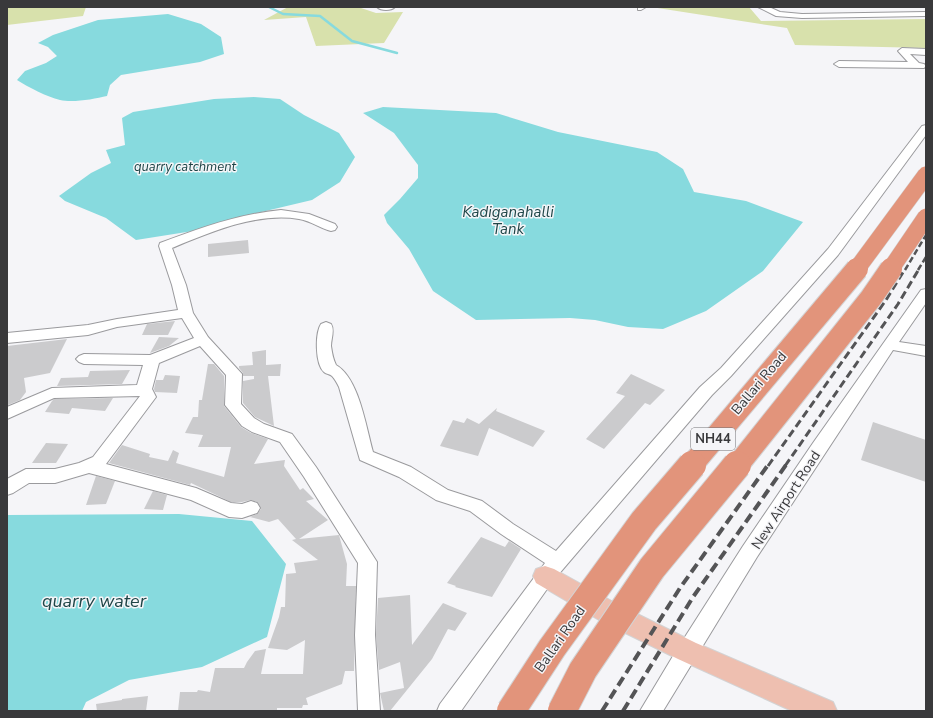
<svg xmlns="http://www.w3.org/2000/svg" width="933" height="718" font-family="'Nunito Sans',sans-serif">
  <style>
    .green { fill: #d8e1ac }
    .water { fill: #87dade }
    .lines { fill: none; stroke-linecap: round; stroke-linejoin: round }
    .stream { stroke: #87dade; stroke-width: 2.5 }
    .building { fill: #cbcbcd }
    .minor-casing { stroke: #9a9a9d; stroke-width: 2 }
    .major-casing { stroke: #d3d3d4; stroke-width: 2 }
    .minor { fill: #fff; fill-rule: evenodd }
    .major { fill: #eebfb0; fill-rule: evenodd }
    .rail-far2 { stroke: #545456; stroke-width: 2.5; stroke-dasharray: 6 3; stroke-linecap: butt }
    .rail-far1 { stroke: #545456; stroke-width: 3; stroke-dasharray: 8 4; stroke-linecap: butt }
    .rail { stroke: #545456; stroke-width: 4; stroke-dasharray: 10 5; stroke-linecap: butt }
    .highway-bridge-far2-casing { stroke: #d3d3d4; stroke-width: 18; stroke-linecap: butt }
    .highway-bridge-far1-casing { stroke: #d3d3d4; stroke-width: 24; stroke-linecap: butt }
    .highway-bridge-casing { stroke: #d3d3d4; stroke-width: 30; stroke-linecap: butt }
    .highway-bridge-far2 { stroke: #e2947b; stroke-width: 17 }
    .highway-bridge-far1 { stroke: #e2947b; stroke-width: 22 }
    .highway-bridge { stroke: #e2947b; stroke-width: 28 }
    .labels { text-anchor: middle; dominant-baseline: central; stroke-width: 3; stroke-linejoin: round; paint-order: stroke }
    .far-water-label { font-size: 13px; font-style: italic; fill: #1e4547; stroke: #f5f5f8 }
    .shield { fill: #f5f5f8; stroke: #717174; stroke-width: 1 }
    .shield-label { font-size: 13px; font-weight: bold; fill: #39393b }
    .street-label { font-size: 14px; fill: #39393b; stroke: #f5f5f8 }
    .water-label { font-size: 15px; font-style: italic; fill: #1e4547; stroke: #f5f5f8 }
    .near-water-label { font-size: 18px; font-style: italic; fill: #1e4547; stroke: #f5f5f8 }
  </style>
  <rect width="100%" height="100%" fill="#f5f5f8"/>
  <g class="green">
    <path d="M7,7H86L83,16L7,25Z"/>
    <path d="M288,7H358L376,13L403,12L384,43L316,46L306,17L264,20Z"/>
    <path d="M651,7H749L761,21L926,19V48L795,45L787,28Z"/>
  </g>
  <g class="water">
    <path d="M168,14L201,24L221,37L224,54L200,62L121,75L110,85L107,96C94,99 73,103 60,100C47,97 28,87 17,80L25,71L46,63L57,56L48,47L38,43L53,35L98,20Z"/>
    <path d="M254,97L280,99L304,115L339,133L355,157L340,182L312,200L253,214L193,231L136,240L106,218L65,201L59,196L91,173L111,163L106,150L125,145L122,118L133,112L214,99Z"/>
    <path d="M383,107L496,113L558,132L657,152L683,169L694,192L746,201L803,222L763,271L706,311L663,329L628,327L595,320L570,318L476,320L433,291L409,249L387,223L384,215L400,199L418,178V165L394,133L363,113Z"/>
    <path d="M179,514L252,521L286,564L267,637L202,667L129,680L86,702L82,711H7V515Z"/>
  </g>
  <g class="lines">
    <path class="stream" d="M269,7L283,14L320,16L352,41L397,53"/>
  </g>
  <g class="building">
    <path d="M248,240L249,253L208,257V244Z"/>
    <path d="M175,321L168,335H142L147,324Z"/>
    <path d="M159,337L179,338L169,346L150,353Z"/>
    <path d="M67,339L50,373L24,378L26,392L20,400L8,405L7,346Z"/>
    <path d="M266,350V365L281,364L280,376H268L274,426L255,417L243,403V381L254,379V376H243V373L239,368V366L253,365L252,352Z"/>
    <path d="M208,364H214L224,376V406L241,427L251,433L268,439L254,464L285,460L284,466L300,490L303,488L314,499L306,501L328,520L299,539L339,535L347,564L346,586H356L354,671H345L342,684L306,698L308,705H303L302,708H277V711H178L180,692H197L198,690L210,692L215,668H244L247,662L255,651L266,649L261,674H303L305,640L287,650L268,648L279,617L281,607H285L286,574L296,573L294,563L318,560L292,540L296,539L278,519L269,522L250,517L257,514L261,509L257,502L251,500L242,502H231L191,483L190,485L109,463L122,445L150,454L149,457L168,461L173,450L179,453L176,463L224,477L231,447H198L203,435L185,433L193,417H198L199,400H202Z"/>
    <path d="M130,370L122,384L57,386L61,378L88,377L90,371Z"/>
    <path d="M631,374L665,390L650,405L645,403L604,449L586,439L625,396L616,393Z"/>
    <path d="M165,375L180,376L177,393L155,392L154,389L156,380H163Z"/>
    <path d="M113,398L105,411L72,408L69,414L45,412L52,401L54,399Z"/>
    <path d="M497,408L496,411L545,431L533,447L489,428L478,456L440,446L453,420L464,423L467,418L479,424Z"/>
    <path d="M873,422L926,440V482L861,460Z"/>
    <path d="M46,443L68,444L56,463H32Z"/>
    <path d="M96,476L115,481L106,504L86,505Z"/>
    <path d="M153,491L167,495L163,510L144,509Z"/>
    <path d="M481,537L505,547L509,541L521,549L492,597L455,587L456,586L447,583Z"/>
    <path d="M410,595L412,645L443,603L467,613L455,631L448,629L432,659L390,711H384L380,693L404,688L400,662L379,670L376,635L378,598Z"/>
    <path d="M148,696L146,711H97L96,704L122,700V699Z"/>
  </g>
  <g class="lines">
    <defs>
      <g id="minor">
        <path d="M377,7H395C391,11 381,11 377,7Z"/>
        <path d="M638,7H646L641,10H638Z"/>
        <path d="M758,7H769L780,12L802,14L926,12V16L802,18L776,16Z"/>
        <path d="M902,48L926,49V55L910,54L919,63L924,64L926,66L924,68L839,67L834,64L839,61L908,62L898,51Z"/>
        <path d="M926,125V135L838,255L731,376L712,395L552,582L461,711H437L440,704L545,563L501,534L470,511L436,500L399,477L360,460L339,387C337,383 335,379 332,376C330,374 326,374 324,372C315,364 315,333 321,324L326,322L331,324C335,330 331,339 331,346C332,353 333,359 336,365C359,378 366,427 373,452L411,467L448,490L482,501L513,524L556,551L700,387L721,368L828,249L922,126Z"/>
        <path d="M281,210L309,214L335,224L337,227L335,230L331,231C320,228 311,221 299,219C257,212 211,232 172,248L186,285L193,313L208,337L242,374L241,404L254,418L264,424L292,434L316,467L377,562L375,635L380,711H358L355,635L358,563L304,477L280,442L252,432L242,426L225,405L226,375L200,346L159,363L152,389L156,397L106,464L196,488L231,503L242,504L251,501L257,503L260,508L257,513L242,518L229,517L191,500L89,473L55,483H29L13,493L7,495V479L26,469H55L79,463L93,457L140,396L54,398L7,419V407L52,388L137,385L143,365L84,364L79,362L76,359L79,356L84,354L150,355L194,338L182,318L117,327L88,335L7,343V333L88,325L117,319L178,310L172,285L159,246L160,243C200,228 239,214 281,210Z"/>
        <path d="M926,289V303L899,342L926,346V356L893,350L757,557L663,711H640L676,651L743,546L813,443L921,290Z"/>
      </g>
      <path id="major" d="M545,566L554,569L617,604L696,643L833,702L837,711H792L678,659L599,620L536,583L533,576L536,569Z"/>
    </defs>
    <use href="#minor" class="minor-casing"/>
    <use href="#major" class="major-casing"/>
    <use href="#minor" class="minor"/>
    <use href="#major" class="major"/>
    <g class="rail-far2">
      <path d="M905,270L926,235"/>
      <path d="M918,270L926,257"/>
    </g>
    <g class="rail-far1">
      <path d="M768,466L886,300L905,269"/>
      <path d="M785,466L898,304L919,269"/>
    </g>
    <g class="rail">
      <path d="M602,711L680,588L768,465"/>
      <path d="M623,711L693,597L786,465"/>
    </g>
    <defs>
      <g id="highway-bridge-far2">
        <path d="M856,270L926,175"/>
        <path d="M890,270L926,217"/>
      </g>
      <g id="highway-bridge-far1">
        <path d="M691,466L857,269"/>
        <path d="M737,466L871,298L891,269"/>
      </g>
      <g id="highway-bridge">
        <path d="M511,711L552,648L644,521L692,465"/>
        <path d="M562,711L583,670L652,568L737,465"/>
      </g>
    </defs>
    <use href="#highway-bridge-far2" class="highway-bridge-far2-casing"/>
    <use href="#highway-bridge-far1" class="highway-bridge-far1-casing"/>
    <use href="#highway-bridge" class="highway-bridge-casing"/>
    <use href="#highway-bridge-far2" class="highway-bridge-far2"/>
    <use href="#highway-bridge-far1" class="highway-bridge-far1"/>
    <use href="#highway-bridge" class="highway-bridge"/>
  </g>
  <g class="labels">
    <g class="far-water-label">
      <text x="185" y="167">quarry catchment</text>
    </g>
    <rect class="shield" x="691" y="428" width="44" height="22" rx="3"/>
    <g class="shield-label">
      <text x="713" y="439">NH44</text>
    </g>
    <g class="street-label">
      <text transform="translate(759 383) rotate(-50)">Ballari Road</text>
      <text transform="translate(786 500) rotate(-57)">New Airport Road</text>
      <text transform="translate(560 639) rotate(-55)">Ballari Road</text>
    </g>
    <g class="water-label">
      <text x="508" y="212">Kadiganahalli<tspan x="508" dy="17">Tank</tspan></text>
    </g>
    <g class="near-water-label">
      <text x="94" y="601">quarry water</text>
    </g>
  </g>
  <rect width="933" height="718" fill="none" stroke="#39393b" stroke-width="16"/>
</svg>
